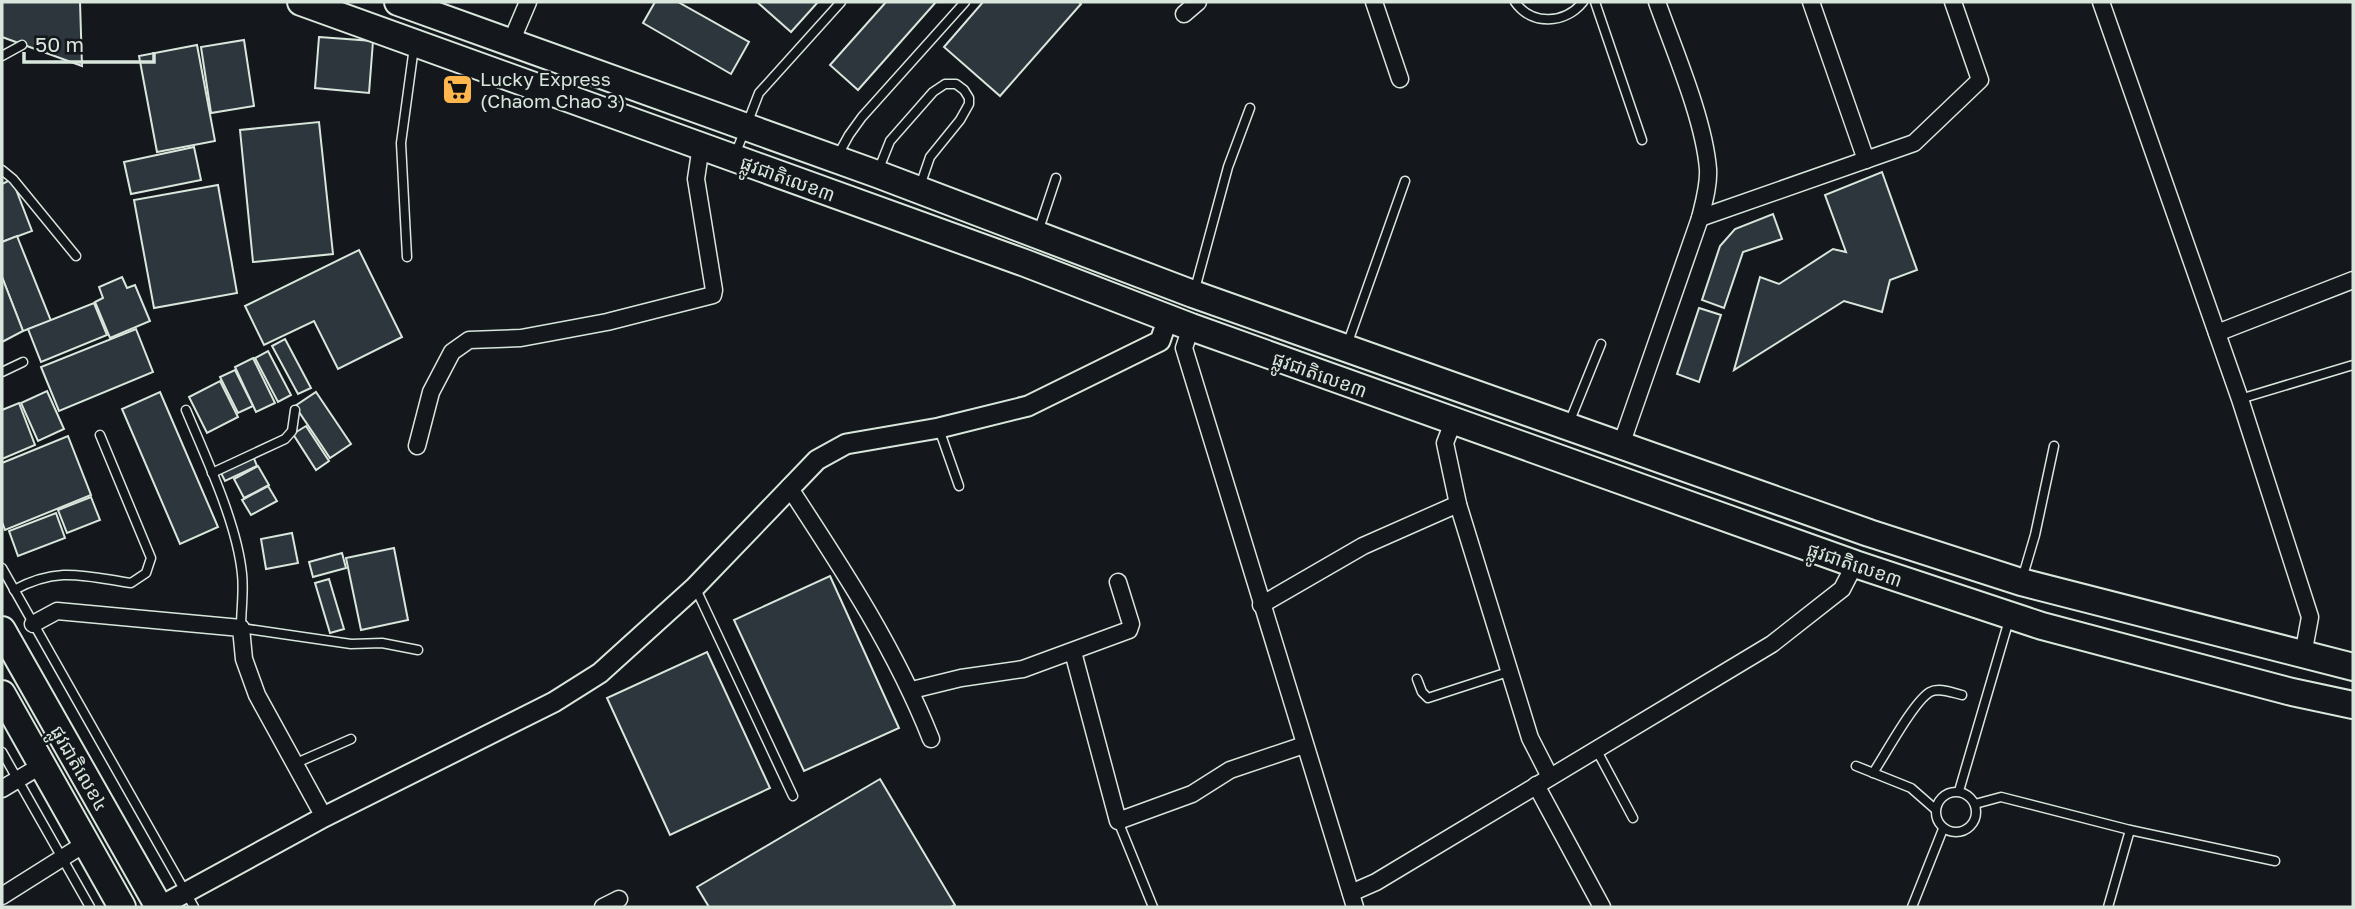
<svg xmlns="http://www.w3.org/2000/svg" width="2355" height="909" font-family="'Golos Text','Noto Sans Khmer',sans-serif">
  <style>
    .building { fill: #2c363c; stroke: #d8e6dc; stroke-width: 2 }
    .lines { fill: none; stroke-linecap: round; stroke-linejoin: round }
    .service-casing { stroke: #d8e6dc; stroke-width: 11 }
    .minor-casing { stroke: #d8e6dc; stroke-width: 19 }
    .tertiary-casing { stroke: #d8e6dc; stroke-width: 23 }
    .trunk-casing { stroke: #d8e6dc; stroke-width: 30 }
    .service { stroke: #14181c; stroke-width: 8 }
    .minor { stroke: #14181c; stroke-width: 16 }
    .tertiary { stroke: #14181c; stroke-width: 19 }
    .trunk { stroke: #14181c; stroke-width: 26 }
    .labels { text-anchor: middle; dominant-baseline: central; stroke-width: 5; stroke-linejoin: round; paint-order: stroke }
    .poi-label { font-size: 19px; fill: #d8e6dc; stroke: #14181c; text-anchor: start }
    .street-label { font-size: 19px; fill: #d8e6dc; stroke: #14181c }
  </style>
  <rect width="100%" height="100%" fill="#14181c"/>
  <g class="building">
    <path d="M2,2H80L82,66L2,37Z"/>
    <path d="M655,2H678L749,42L731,74L643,23Z"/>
    <path d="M757,2H818L791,32Z"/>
    <path d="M886,2H936L858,90L830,65Z"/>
    <path d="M983,2H1079L1081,4L1000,96L944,47Z"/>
    <path d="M319,37L373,41L369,93L315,88Z"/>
    <path d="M244,40L254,106L211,113L201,47Z"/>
    <path d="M197,45L215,141L157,152L139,56Z"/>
    <path d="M319,122L333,254L253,262L240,130Z"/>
    <path d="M194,147L201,180L131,194L124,162Z"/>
    <path d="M1882,172L1917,270L1890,280L1882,312L1844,301L1734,370L1760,277L1779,284L1833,249L1846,252L1825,195Z"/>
    <path d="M12,179L32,231L2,242V184Z"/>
    <path d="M218,185L237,293L154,308L134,200Z"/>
    <path d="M1773,214L1782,239L1743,252L1724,308L1702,300L1720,246L1735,229Z"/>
    <path d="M17,236L51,321L23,331L2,277V242Z"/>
    <path d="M359,250L402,337L338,369L314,321L264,345L245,306Z"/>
    <path d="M2,277L23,331L2,342Z"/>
    <path d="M122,277L127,288L135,285L150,321L110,338L95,302L103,298L99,287Z"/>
    <path d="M94,303L107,335L41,362L28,329Z"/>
    <path d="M1699,308L1721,315L1699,382L1677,374Z"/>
    <path d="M136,329L153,372L59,411L41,367Z"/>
    <path d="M285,339L311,388L298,394L272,346Z"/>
    <path d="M268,351L291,395L278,402L255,358Z"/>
    <path d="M253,358L275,403L256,412L235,367Z"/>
    <path d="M235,370L253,406L238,413L220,377Z"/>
    <path d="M220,381L238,417L207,433L189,397Z"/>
    <path d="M47,391L64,429L38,441L21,403Z"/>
    <path d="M160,392L218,527L180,544L122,409Z"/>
    <path d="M316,392L351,444L330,458L295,406Z"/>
    <path d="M19,403L35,445L2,459V410Z"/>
    <path d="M306,426L329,461L316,470L293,434Z"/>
    <path d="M68,436L91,495L5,530L2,522V463Z"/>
    <path d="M253,456L257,466L225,481L220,471Z"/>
    <path d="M258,466L269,485L244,498L234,479Z"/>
    <path d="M268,486L277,501L251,515L242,500Z"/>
    <path d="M91,497L100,520L67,533L58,510Z"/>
    <path d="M56,513L65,538L18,556L9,531Z"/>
    <path d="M292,533L298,563L266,569L261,539Z"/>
    <path d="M394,548L408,620L361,630L346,558Z"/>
    <path d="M342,553L346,568L313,577L309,562Z"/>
    <path d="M830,576L899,728L804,771L734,620Z"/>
    <path d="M329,579L344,629L330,633L315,583Z"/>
    <path d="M707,652L770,788L670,835L607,698Z"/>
    <path d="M880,779L955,905L951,907H709L697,887Z"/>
  </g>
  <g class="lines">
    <defs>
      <g id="service">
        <path d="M1515,2C1532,26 1565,24 1583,2"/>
        <path d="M1595,2L1642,140"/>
        <path d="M2,56L22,45"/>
        <path d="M735,155L759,93L841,2"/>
        <path d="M838,155L849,135L862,117L965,2"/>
        <path d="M2,170L13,179L76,256"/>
        <path d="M878,171L890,141L933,92L945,84H956L964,90L969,98V104L960,120L930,157L920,186"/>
        <path d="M1038,232L1056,178"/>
        <path d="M407,257L401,143L414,47"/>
        <path d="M1195,289L1228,167L1250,108"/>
        <path d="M1347,345L1405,181"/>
        <path d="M2,372L23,362"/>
        <path d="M2240,399L2353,365"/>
        <path d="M186,410C206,458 237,523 242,574C244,591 241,610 241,628L351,644L382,643L418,650"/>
        <path d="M1569,423L1601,344"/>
        <path d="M939,429L959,486"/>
        <path d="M212,473L285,439L292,431L295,410"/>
        <path d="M2,568L194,907"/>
        <path d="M2022,579L2035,535L2054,446"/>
        <path d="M696,589L793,796"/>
        <path d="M14,590C58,566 84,576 131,583L146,573L151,558L100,435"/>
        <path d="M1417,679L1422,692L1428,698L1508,672"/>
        <path d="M1596,749L1633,818"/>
        <path d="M2,752L90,907"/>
        <path d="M294,764L351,739"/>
        <path d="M1856,766L1911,788L1935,809"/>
        <path d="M1873,773C1885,755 1914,701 1930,692C1939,687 1953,693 1962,695"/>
        <path d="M1959,791L2009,620"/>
        <circle cx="1956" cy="812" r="20"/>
        <path d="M1975,804L2001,797L2130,830L2275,861"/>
        <path d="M1118,821L1153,907"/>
        <path d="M1912,907L1943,829"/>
        <path d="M2108,907L2130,830"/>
      </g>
      <g id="minor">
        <path d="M1374,2L1400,79"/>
        <path d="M1811,2L1866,160"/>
        <path d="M2101,2L2240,399L2310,617L2303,655"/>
        <path d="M1184,14L1198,2"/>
        <path d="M511,42L528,2"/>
        <path d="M1700,218L1914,143L1980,80L1953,2"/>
        <path d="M1191,327L1184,348L1355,907"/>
        <path d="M2217,333L2353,280"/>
        <path d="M1453,422L1445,443L1458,504L1530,738L1550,777"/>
        <path d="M1621,445L1700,218C1704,202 1709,185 1708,169C1704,119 1674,50 1657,2"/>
        <path d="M417,446L431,392L452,352L469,340L521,338L607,322L713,295L714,290L696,179L701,146"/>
        <path d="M789,487C842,568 895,648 931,739"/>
        <path d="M1261,605L1363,546L1458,504"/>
        <path d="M33,624L57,611L241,628L244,659L257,695L324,817"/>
        <path d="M1073,652L1118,821L1192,794L1230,770L1304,745"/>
        <path d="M912,690L961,678L1023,669L1129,630L1131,624L1118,582"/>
        <path d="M1536,785L1602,907"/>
        <path d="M2,789L42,765"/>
        <path d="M1351,893L1376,882L1772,644L1842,589L1855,564"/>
        <path d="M2,896L86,843"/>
        <path d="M603,907L619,899"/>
      </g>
      <path id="tertiary" d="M159,907L324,817L554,702L600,673L695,587L817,460L846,444L939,428L1028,406L1160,341L1168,318"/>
      <g id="trunk">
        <path d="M301,2L1025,263L1191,327L1855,564L2042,626L2292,692L2353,705"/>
        <path d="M398,2L877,174L1193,294L1869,533L2021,582L2353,667"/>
        <path d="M2,630L159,907"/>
        <path d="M2,694L122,907"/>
      </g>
    </defs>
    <use href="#service" class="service-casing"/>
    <use href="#minor" class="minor-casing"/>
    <use href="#tertiary" class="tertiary-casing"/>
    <use href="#trunk" class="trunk-casing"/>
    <use href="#service" class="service"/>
    <use href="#minor" class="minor"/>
    <use href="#tertiary" class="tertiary"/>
    <use href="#trunk" class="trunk"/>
  </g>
  <defs>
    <symbol id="supermarket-square" viewBox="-11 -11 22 22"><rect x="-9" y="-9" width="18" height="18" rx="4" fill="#ffb74d" stroke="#14181c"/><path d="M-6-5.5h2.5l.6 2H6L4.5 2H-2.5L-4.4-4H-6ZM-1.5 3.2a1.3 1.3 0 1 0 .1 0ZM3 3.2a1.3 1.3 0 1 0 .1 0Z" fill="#111"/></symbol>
  </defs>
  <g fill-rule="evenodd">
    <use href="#supermarket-square" x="440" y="72" width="35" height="35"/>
  </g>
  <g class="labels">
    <g class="poi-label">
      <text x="480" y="78">Lucky Express<tspan x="480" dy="22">(Chaom Chao 3)</tspan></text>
    </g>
    <g class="street-label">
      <text transform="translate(788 178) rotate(20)">ផ្លូវជាតិលេខ៣</text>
      <text transform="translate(1320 374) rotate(20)">ផ្លូវជាតិលេខ៣</text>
      <text transform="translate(1855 564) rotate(19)">ផ្លូវជាតិលេខ៣</text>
      <text transform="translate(80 768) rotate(60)">ផ្លូវជាតិលេខ៤</text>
    </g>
  </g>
  <rect width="2355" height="909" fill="none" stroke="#d8e6dc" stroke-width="7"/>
  <path d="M24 52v10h130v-10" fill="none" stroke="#d8e6dc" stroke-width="3.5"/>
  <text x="35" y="52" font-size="21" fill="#d8e6dc" stroke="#14181c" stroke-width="5" paint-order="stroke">50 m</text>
</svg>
